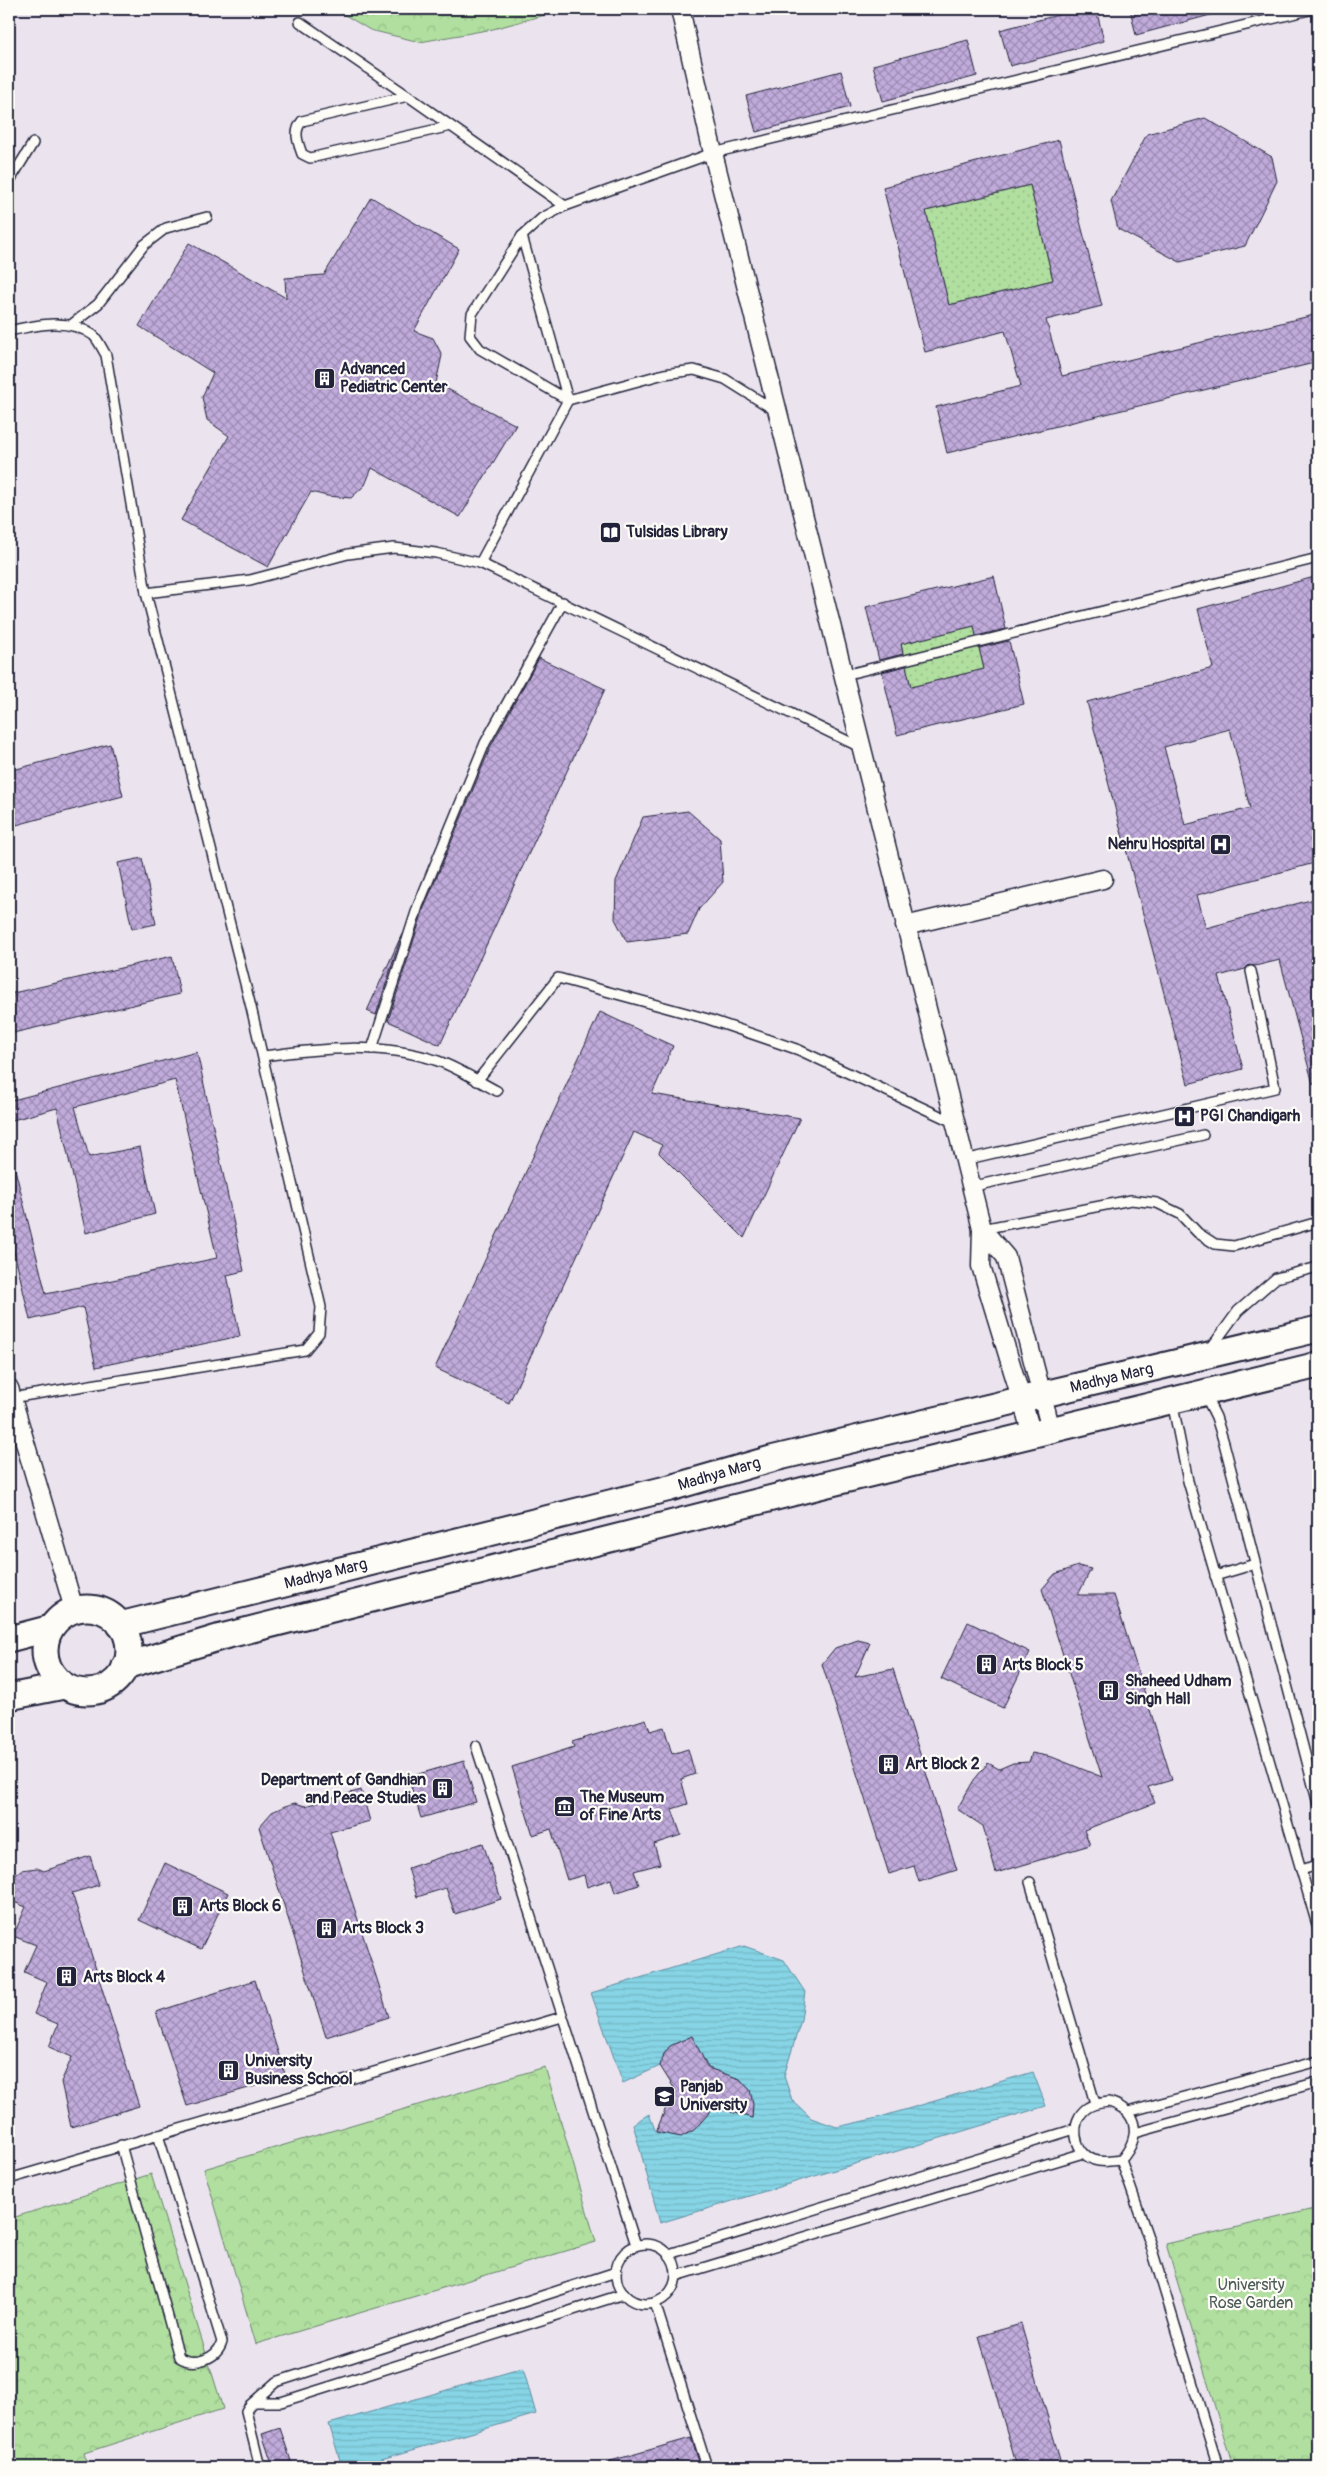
<svg xmlns="http://www.w3.org/2000/svg" width="1327" height="2476" font-family="Pangolin,sans-serif">
  <style>
    .park { fill: url(#park-crowns); stroke: #69806d }
    .garden { fill: url(#garden-dots); stroke: #69806d }
    .water { fill: url(#water-rules); stroke: #5e8da1 }
    .building { fill: url(#building-cross-hatch); stroke: #22223b; fill-rule: evenodd }
    .lines { fill: none; stroke-linecap: round; stroke-linejoin: round }
    .service-casing { stroke: #22223b; stroke-width: 12 }
    .minor-casing { stroke: #22223b; stroke-width: 21 }
    .secondary-casing { stroke: #22223b; stroke-width: 29 }
    .service { stroke: #fdfcf7; stroke-width: 9 }
    .minor { stroke: #fdfcf7; stroke-width: 18 }
    .secondary { stroke: #fdfcf7; stroke-width: 25 }
    .labels { text-anchor: middle; dominant-baseline: central; stroke-width: 4.5; stroke-linejoin: round; paint-order: stroke }
    .poi-label { font-size: 16px; font-weight: bold; fill: #22223b; stroke: #fdfcf7; text-anchor: start }
    .street-label { font-size: 16px; fill: #22223b; stroke: #fdfcf7 }
    .park-label { font-size: 16px; fill: #4d5b59; stroke: #fdfcf7 }
  </style>
  <defs>
    <pattern id="park-crowns" width="20" height="18" patternUnits="userSpaceOnUse" patternTransform="scale(1.25)"><rect width="20" height="18" fill="#b0df9f"/><path d="M2 6a3 3 0 1 1 6 0M12 15a3 3 0 1 1 6 0" fill="none" stroke="#97bf8a"/></pattern>
    <pattern id="garden-dots" width="8" height="8" patternUnits="userSpaceOnUse" patternTransform="scale(1.25)"><rect width="8" height="8" fill="#b0df9f"/><path d="M2 2h.1M6 6h.1" fill="none" stroke="#97bf8a" stroke-width="1.8" stroke-linecap="round"/></pattern>
    <pattern id="water-rules" width="6" height="5" patternUnits="userSpaceOnUse" patternTransform="scale(1.25)"><rect width="6" height="5" fill="#86d4e5"/><path d="M0 2.5h6" fill="none" stroke="#73b6c5"/></pattern>
    <pattern id="building-cross-hatch" width="8" height="8" patternUnits="userSpaceOnUse" patternTransform="scale(1.25)"><rect width="8" height="8" fill="#c0abdb"/><path d="M0 0l8 8M0 8l8-8" fill="none" stroke="#9c8bb3"/></pattern>
  </defs>
  <rect width="100%" height="100%" fill="#ebe4ef"/>
  <filter id="ink" filterUnits="userSpaceOnUse"><feTurbulence type="fractalNoise" baseFrequency=".02" numOctaves="2"/><feDisplacementMap in="SourceGraphic" scale="10" xChannelSelector="R" yChannelSelector="G"/><feConvolveMatrix kernelMatrix="1 2 1 2 8 2 1 2 1" color-interpolation-filters="sRGB"/></filter>
  <g filter="url(#ink)">
    <g class="park">
      <path d="M335,9H567L493,29L420,42L370,30Z"/>
      <path d="M545,2067L596,2242L256,2344L204,2169Z"/>
      <path d="M151,2174L223,2409L84,2453L88,2467H9V2219Z"/>
      <path d="M1318,2208V2467H1233L1166,2244Z"/>
    </g>
    <g class="garden">
      <path d="M1030,185L1053,280L949,305L926,211Z"/>
      <path d="M974,626L984,669L911,687L901,644Z"/>
    </g>
    <g class="water">
      <path d="M744,1946L784,1960L805,1992L801,2020L784,2076L792,2100L811,2118L837,2127L877,2118L1033,2072L1046,2106L660,2223L633,2124L649,2114L656,2132L694,2130L714,2107L752,2118C755,2081 738,2079 708,2068L692,2037C673,2044 666,2045 660,2066L623,2083L591,1993Z"/>
      <path d="M523,2368L536,2414L354,2467H342L329,2424Z"/>
    </g>
    <g class="building">
      <path d="M1081,9H1096L1104,41L1010,66L1000,30Z"/>
      <path d="M1130,9H1213L1214,14L1136,35Z"/>
      <path d="M968,40L977,76L883,101L873,65Z"/>
      <path d="M841,71L850,107L756,132L746,96Z"/>
      <path d="M1205,118L1272,157L1277,181L1245,246L1180,262L1118,229L1111,201L1147,134Z"/>
      <path d="M1059,140L1102,306L1046,320L1062,376L1318,314V362L947,453L936,407L1021,386L1005,331L925,352L883,187ZM1030,185L1053,280L949,305L926,211Z"/>
      <path d="M371,197L459,249L414,331L433,338L442,355L436,383L516,425L460,517L372,468L365,485L351,498L327,496L311,492L268,567L181,520L229,436L207,420L202,397L213,373L139,326L189,243L286,298L285,278L324,275Z"/>
      <path d="M994,576L1006,629L976,636L974,626L901,644L903,654L879,660L866,607Z"/>
      <path d="M1318,576V862L1197,895L1206,928L1318,898V1083L1313,1084L1280,960L1255,966L1249,965L1245,969L1219,976L1243,1069L1188,1084L1087,702L1213,668L1198,609ZM1230,729L1250,808L1185,825L1164,747Z"/>
      <path d="M1009,641L1024,704L897,735L882,672L906,666L911,687L984,669L979,648Z"/>
      <path d="M539,658L605,689L440,1045L388,1021L424,908L491,746Z"/>
      <path d="M110,744L123,796L9,827V771Z"/>
      <path d="M688,811L720,839L723,882L699,909L688,934L627,942L615,919L616,881L643,817Z"/>
      <path d="M142,858L156,924L132,929L118,863Z"/>
      <path d="M402,934L376,1015L367,1011Z"/>
      <path d="M172,956L180,994L9,1034V994Z"/>
      <path d="M600,1012L673,1046L652,1094L800,1118L744,1238L659,1153L662,1145L634,1132L509,1403L435,1368Z"/>
      <path d="M197,1052L244,1271L227,1275L240,1336L96,1367L83,1307L30,1320L9,1229V1170L15,1169L46,1294L217,1258L175,1080L75,1107L89,1157L140,1147L155,1214L86,1233L57,1108L9,1121V1101Z"/>
      <path d="M1078,1566L1091,1569L1078,1595H1114L1172,1780L1148,1787L1155,1803L1084,1830L1090,1845L996,1873L983,1826L957,1809L974,1780L988,1763L999,1769L1013,1763L1029,1762L1032,1753L1052,1757L1102,1777L1042,1589L1055,1574Z"/>
      <path d="M968,1622L1030,1652L1003,1708L941,1679Z"/>
      <path d="M858,1640L870,1643L855,1677L893,1669L957,1870L919,1882L914,1866L889,1874L822,1664L835,1648Z"/>
      <path d="M646,1719L650,1731L664,1727L672,1754L688,1749L695,1774L681,1779L688,1804L672,1809L681,1835L654,1844L660,1864L634,1871L639,1885L615,1893L611,1879L587,1887L584,1875L567,1880L551,1829L533,1835L512,1767L574,1747L572,1742Z"/>
      <path d="M464,1761L476,1802L421,1818L408,1777Z"/>
      <path d="M361,1790L370,1821L330,1832L389,2017L326,2037L259,1827L272,1812L285,1806L295,1803L305,1806Z"/>
      <path d="M483,1843L501,1899L455,1914L446,1888L417,1897L408,1868Z"/>
      <path d="M90,1856L99,1885L72,1893L139,2106L71,2127L61,2082L72,2057L49,2047L58,2024L34,2014L47,1982L24,1972L36,1945L13,1936L26,1907L9,1900V1879L21,1870L37,1868L44,1871Z"/>
      <path d="M165,1863L228,1893L201,1949L139,1920Z"/>
      <path d="M255,1980L286,2077L187,2106L156,2012Z"/>
      <path d="M692,2036L708,2068L740,2079L750,2090L753,2104L752,2118L714,2107L694,2130L681,2137L656,2132L674,2088L660,2066L664,2054L670,2046Z"/>
      <path d="M1021,2324L1062,2467H1017L979,2336Z"/>
      <path d="M280,2428L293,2467H273L262,2434Z"/>
      <path d="M691,2438L701,2467H607V2462Z"/>
    </g>
    <g class="lines">
      <defs>
        <g id="service">
          <path d="M300,22L408,96"/>
          <path d="M451,126L310,158L302,154C298,142 293,132 302,121L408,96L565,206"/>
          <path d="M9,182L33,143"/>
          <path d="M71,325L98,304L144,245L166,228L207,217"/>
          <path d="M9,331C36,325 68,317 93,335C98,339 102,349 106,355L146,593L251,1007L321,1307L319,1333L305,1350L11,1398"/>
          <path d="M776,411L725,379L694,370L664,374L568,400L480,349L470,336L472,314L522,236L542,218L565,206L713,153L1313,9"/>
          <path d="M480,563L568,400L522,236"/>
          <path d="M146,593L250,580L348,554L394,548L436,553L480,563L862,748"/>
          <path d="M844,675L1318,558"/>
          <path d="M372,1049L418,906L485,743L563,602"/>
          <path d="M263,1056C321,1048 382,1042 438,1061C458,1068 478,1081 497,1091"/>
          <path d="M477,1081L558,978L708,1019L799,1050L953,1122"/>
          <path d="M964,1160L1275,1088L1251,971"/>
          <path d="M970,1187L1203,1135"/>
          <path d="M982,1229L1131,1200L1157,1203L1180,1214L1198,1233L1215,1244L1234,1246L1318,1222"/>
          <path d="M1211,1348L1238,1311L1276,1278L1318,1267"/>
          <path d="M1205,1395L1216,1417L1224,1443L1318,1804"/>
          <path d="M1172,1401L1188,1481L1318,1928"/>
          <path d="M1215,1576L1255,1564"/>
          <path d="M476,1746L636,2245"/>
          <path d="M1301,1870L1318,1865"/>
          <path d="M1030,1882L1095,2103"/>
          <path d="M1109,2102C1141,2112 1140,2138 1121,2160C1111,2161 1103,2163 1094,2160C1073,2152 1069,2121 1087,2108C1094,2103 1101,2103 1109,2102Z"/>
          <path d="M1128,2112L1318,2061"/>
          <path d="M1135,2133L1318,2082"/>
          <path d="M121,2145L179,2357C194,2367 217,2359 222,2342L158,2135"/>
          <path d="M1121,2160L1150,2243L1218,2467"/>
          <path d="M9,2179L562,2017"/>
          <circle cx="646" cy="2274" r="30"/>
          <path d="M669,2254L1075,2129"/>
          <path d="M676,2276L1083,2153"/>
          <path d="M655,2303L707,2467"/>
          <path d="M256,2402H281L624,2294"/>
          <path d="M260,2467L246,2411L250,2405L276,2382L616,2272"/>
        </g>
        <g id="minor">
          <path d="M680,9L713,153L982,1229L981,1266L1032,1434"/>
          <path d="M905,926L1103,879"/>
          <path d="M982,1229L1006,1257L1051,1430"/>
          <path d="M9,1388L74,1609"/>
        </g>
        <g id="secondary">
          <circle cx="87" cy="1650" r="42"/>
          <path id="s1" d="M120,1625L670,1488L771,1459L1318,1329"/>
          <path d="M9,1639L51,1628"/>
          <path d="M125,1666L221,1637L824,1485L1318,1365"/>
          <path d="M9,1697L64,1686"/>
        </g>
      </defs>
      <use href="#service" class="service-casing"/>
      <use href="#minor" class="minor-casing"/>
      <use href="#secondary" class="secondary-casing"/>
      <use href="#service" class="service"/>
      <use href="#minor" class="minor"/>
      <use href="#secondary" class="secondary"/>
    </g>
  </g>
  <defs>
    <symbol id="building-square" viewBox="-11 -11 22 22"><rect x="-9" y="-9" width="18" height="18" rx="4" fill="#22223b" stroke="#fdfcf7"/><path d="M-4-6H4V6H1V3H-1V6H-4ZM-2.5-4.3h1.7v1.8h-1.7ZM.8-4.3h1.7v1.8H.8ZM-2.5-1h1.7V.8h-1.7ZM.8-1h1.7V.8H.8Z" fill="#fff"/></symbol>
    <symbol id="library-square" viewBox="-11 -11 22 22"><rect x="-9" y="-9" width="18" height="18" rx="4" fill="#22223b" stroke="#fdfcf7"/><path d="M-6-4Q-3-5.5-.7-3.5V5Q-3 3-6 4ZM6-4Q3-5.5 .7-3.5V5Q3 3 6 4Z" fill="#fff"/></symbol>
    <symbol id="hospital-square" viewBox="-11 -11 22 22"><rect x="-9" y="-9" width="18" height="18" rx="4" fill="#22223b" stroke="#fdfcf7"/><path d="M-5-5h3v3.5h4V-5h3V5h-3V1.5h-4V5h-3Z" fill="#fff"/></symbol>
    <symbol id="museum-square" viewBox="-11 -11 22 22"><rect x="-9" y="-9" width="18" height="18" rx="4" fill="#22223b" stroke="#fdfcf7"/><path d="M0-6L6-3V-2H-6V-3ZM-5-1h2V3h-2ZM-1-1h2V3h-2ZM3-1h2V3H3ZM-6 4H6V6H-6Z" fill="#fff"/></symbol>
    <symbol id="university-square" viewBox="-11 -11 22 22"><rect x="-9" y="-9" width="18" height="18" rx="4" fill="#22223b" stroke="#fdfcf7"/><path d="M0-5L7-2L0 1L-7-2ZM-4 1L0 2.5L4 1V4Q0 6-4 4Z" fill="#fff"/></symbol>
  </defs>
  <g fill-rule="evenodd">
    <use href="#building-square" x="312" y="366" width="25" height="25"/>
    <use href="#library-square" x="598" y="520" width="25" height="25"/>
    <use href="#hospital-square" x="1208" y="832" width="25" height="25"/>
    <use href="#hospital-square" x="1172" y="1104" width="25" height="25"/>
    <use href="#building-square" x="974" y="1652" width="25" height="25"/>
    <use href="#building-square" x="1096" y="1678" width="25" height="25"/>
    <use href="#building-square" x="876" y="1752" width="25" height="25"/>
    <use href="#building-square" x="430" y="1776" width="25" height="25"/>
    <use href="#museum-square" x="552" y="1794" width="25" height="25"/>
    <use href="#building-square" x="170" y="1894" width="25" height="25"/>
    <use href="#building-square" x="314" y="1916" width="25" height="25"/>
    <use href="#building-square" x="54" y="1964" width="25" height="25"/>
    <use href="#building-square" x="216" y="2058" width="25" height="25"/>
    <use href="#university-square" x="652" y="2084" width="25" height="25"/>
  </g>
  <g class="labels">
    <g class="poi-label">
      <text x="340" y="369">Advanced<tspan x="340" dy="18">Pediatric Center</tspan></text>
      <text x="626" y="532">Tulsidas Library</text>
      <text x="1205" y="844" text-anchor="end">Nehru Hospital</text>
      <text x="1200" y="1116">PGI Chandigarh</text>
      <text x="1002" y="1665">Arts Block 5</text>
      <text x="1125" y="1681">Shaheed Udham<tspan x="1125" dy="18">Singh Hall</tspan></text>
      <text x="905" y="1764">Art Block 2</text>
      <text x="426" y="1780" text-anchor="end">Department of Gandhian<tspan x="426" dy="18">and Peace Studies</tspan></text>
      <text x="580" y="1797">The Museum<tspan x="580" dy="18">of Fine Arts</tspan></text>
      <text x="199" y="1906">Arts Block 6</text>
      <text x="342" y="1928">Arts Block 3</text>
      <text x="83" y="1977">Arts Block 4</text>
      <text x="245" y="2061">University<tspan x="245" dy="18">Business School</tspan></text>
      <text x="680" y="2087">Panjab<tspan x="680" dy="18">University</tspan></text>
    </g>
    <g class="street-label">
      <text stroke="none"><textPath href="#s1" startOffset="1022">Madhya Marg</textPath></text>
      <text stroke="none"><textPath href="#s1" startOffset="618">Madhya Marg</textPath></text>
      <text stroke="none"><textPath href="#s1" startOffset="212">Madhya Marg</textPath></text>
    </g>
    <g class="park-label">
      <text x="1251" y="2285">University<tspan x="1251" dy="18">Rose Garden</tspan></text>
    </g>
  </g>
  <rect width="1327" height="2476" fill="none" stroke="#fdfcf7" stroke-width="30"/>
  <rect x="15" y="15" width="1297" height="2446" fill="none" stroke="#22223b" stroke-width="2" filter="url(#ink)"/>
</svg>
